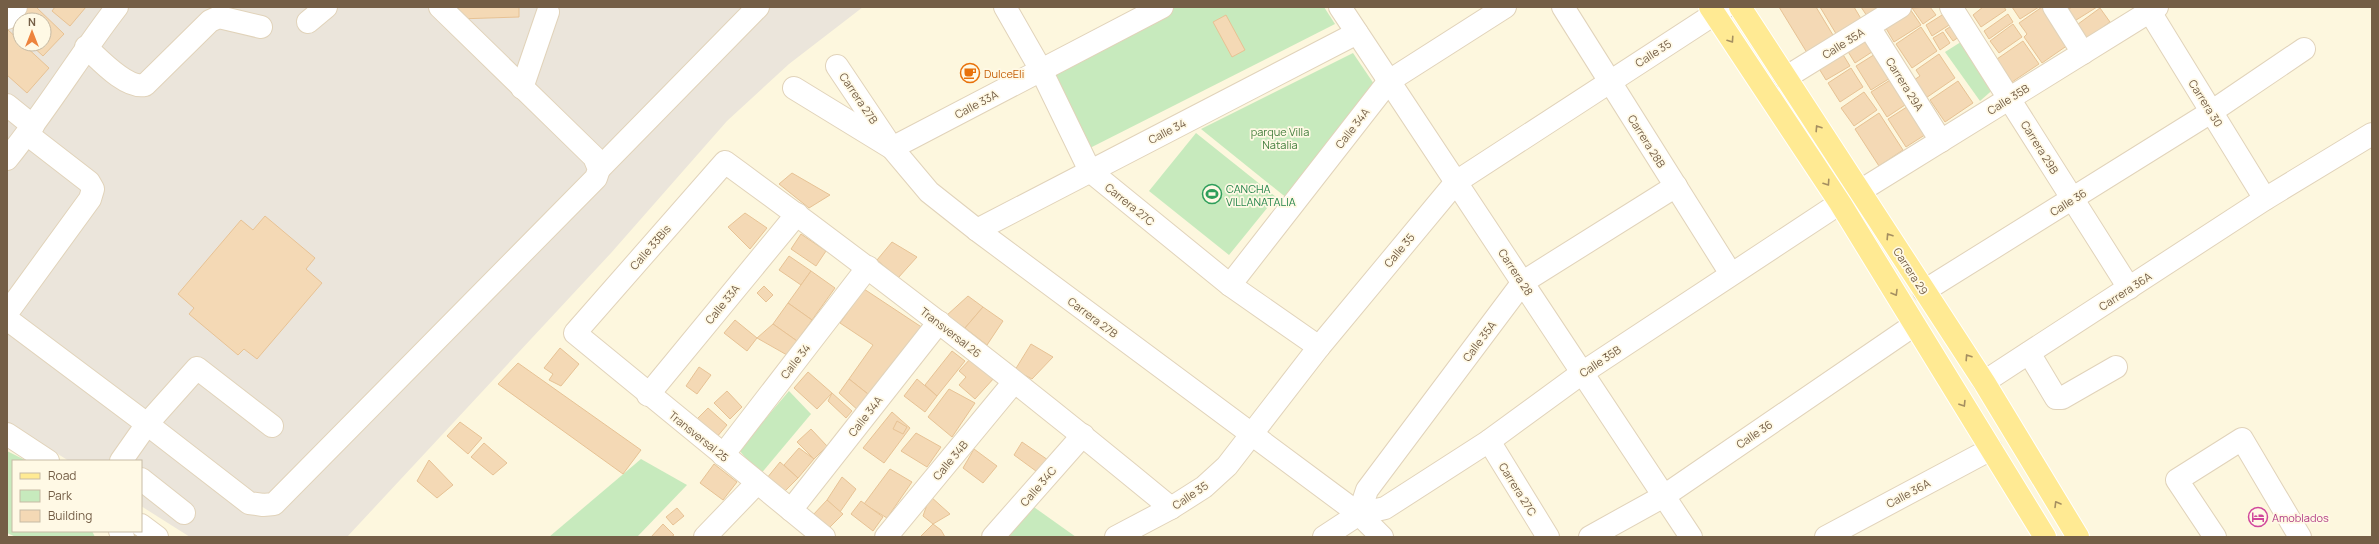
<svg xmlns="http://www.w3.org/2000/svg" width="2379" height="544" font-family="Manrope,sans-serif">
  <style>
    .industrial { fill: #ebe5db; fill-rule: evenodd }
    .green { fill: #c7eabd }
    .building { fill: #f4d9b5; stroke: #e7c294 }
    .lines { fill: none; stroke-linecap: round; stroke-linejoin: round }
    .minor-casing { stroke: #e1d3ba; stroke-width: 24 }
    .major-casing { stroke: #fff; stroke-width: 24 }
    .minor { stroke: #fff; stroke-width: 22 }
    .major { stroke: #ffea93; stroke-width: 22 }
    .oneway { stroke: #a58f61 }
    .labels { text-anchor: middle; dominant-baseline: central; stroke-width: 3.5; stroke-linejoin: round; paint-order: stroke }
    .street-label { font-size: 11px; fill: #745e46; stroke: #fff9e5 }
    .food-label { font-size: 11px; fill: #c56008; stroke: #fff9e5; text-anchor: start }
    .park-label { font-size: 11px; fill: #478040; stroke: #fff9e5 }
    .leisure-label { font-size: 11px; fill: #27864d; stroke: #fff9e5; text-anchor: start }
    .hotel-label { font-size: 11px; fill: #b23c85; stroke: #fff9e5; text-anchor: start }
  </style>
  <rect width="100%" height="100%" fill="#fdf7de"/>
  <path class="industrial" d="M7,7H863L789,64L727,121L611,253L347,537H190L141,506V461H69L7,422ZM20,20H44V44H20Z"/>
  <g class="green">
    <path d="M1159,7H1324L1335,24L1084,151L1042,73Z"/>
    <path d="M1964,40L1997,86L1980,101L1945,52Z"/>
    <path d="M1353,53L1374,84L1288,199L1201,129Z"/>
    <path d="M1196,133L1276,197L1229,255L1149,191Z"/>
    <path d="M789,391L811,414L760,475L739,450Z"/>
    <path d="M7,451L27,461H13V531H92L95,537H16L7,533Z"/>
    <path d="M641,459L687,485L637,537H549Z"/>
    <path d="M1031,505L1076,537H1001Z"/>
  </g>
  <g class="building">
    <path d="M20,7H36L64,34L43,56L30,44H44V20H20V35L7,23Z"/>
    <path d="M55,7H86L70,26L52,11Z"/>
    <path d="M458,7H519V17L458,19Z"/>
    <path d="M1779,7H1816L1836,40L1809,56Z"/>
    <path d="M1820,7H1854L1863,22L1838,37Z"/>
    <path d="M1861,7H1888L1869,19Z"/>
    <path d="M1930,7L1936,15L1923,24L1912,8Z"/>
    <path d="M1983,7H2004L2006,10L1981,27L1973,15Z"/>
    <path d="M2012,7H2039L2020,19Z"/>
    <path d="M2042,7L2068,45L2042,63L2024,37L2027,34L2019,23Z"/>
    <path d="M2072,7H2097L2073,22L2066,11Z"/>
    <path d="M2100,8L2110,22L2084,41L2074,27Z"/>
    <path d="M1910,9L1921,25L1894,42L1884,25Z"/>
    <path d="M1950,10L1957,20L1932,36L1926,25Z"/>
    <path d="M2008,14L2013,22L1989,39L1984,31Z"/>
    <path d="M1226,15L1245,50L1232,57L1213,22Z"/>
    <path d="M1958,22L1965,33L1953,41L1945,30Z"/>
    <path d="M2013,24L2022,37L1999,53L1990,41Z"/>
    <path d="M1921,27L1937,51L1912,68L1896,44Z"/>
    <path d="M7,29L20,41V44H23L49,68L27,93L7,75Z"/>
    <path d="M1943,32L1950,43L1940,50L1933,38Z"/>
    <path d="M1870,35L1878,48L1855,63L1847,50Z"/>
    <path d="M2023,41L2039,64L2012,82L1997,59Z"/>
    <path d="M1880,51L1895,75L1871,90L1856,66Z"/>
    <path d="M1842,53L1850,66L1826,80L1818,67Z"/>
    <path d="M1939,54L1955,78L1923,100L1911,82L1920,76L1916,70Z"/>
    <path d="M1851,68L1863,87L1840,102L1828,83Z"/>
    <path d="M1895,77L1911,101L1887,117L1871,92Z"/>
    <path d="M1958,81L1973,103L1945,122L1930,100Z"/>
    <path d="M1864,92L1877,110L1854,126L1841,108Z"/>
    <path d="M1913,103L1931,131L1906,147L1888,119Z"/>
    <path d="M1879,113L1903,150L1879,166L1855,129Z"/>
    <path d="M792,173L830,195L809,208L779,184Z"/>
    <path d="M745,213L767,228L750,249L728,227Z"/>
    <path d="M265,216L315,258L306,269L322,283L257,359L244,349L238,355L189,314L194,308L178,294L241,220L253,230Z"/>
    <path d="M801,234L826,251L816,266L791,249Z"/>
    <path d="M892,242L917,257L898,278L877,260Z"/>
    <path d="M789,256L811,271L801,285L779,270Z"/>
    <path d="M811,271L835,288L812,320L788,303Z"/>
    <path d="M764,286L773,295L766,302L757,293Z"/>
    <path d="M864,289L926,330L873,398L849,379L873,345L840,323Z"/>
    <path d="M968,296L983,307L965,328L946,316Z"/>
    <path d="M788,303L812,320L797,341L773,324Z"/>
    <path d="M983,307L1003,321L987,345L965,328Z"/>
    <path d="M735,320L757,338L747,351L724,333Z"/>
    <path d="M773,324L797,341L787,355L757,338Z"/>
    <path d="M1031,344L1053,357L1032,379L1015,370Z"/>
    <path d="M560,348L579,364L561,386L549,380L553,374L544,368Z"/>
    <path d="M952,351L965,361L937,396L925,385Z"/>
    <path d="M972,357L995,377L975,399L959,385L966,377L959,371Z"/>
    <path d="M518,363L641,450L623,474L498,384Z"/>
    <path d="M699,367L711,375L697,394L686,386Z"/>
    <path d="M808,372L832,393L817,409L794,388Z"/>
    <path d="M849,379L873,398L860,412L839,393Z"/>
    <path d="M917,379L937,396L925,412L904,396Z"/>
    <path d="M949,389L975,403L952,437L928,417Z"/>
    <path d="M727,391L742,407L730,419L714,403Z"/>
    <path d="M832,393L852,411L846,418L828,401Z"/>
    <path d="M708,408L727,425L716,438L696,420Z"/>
    <path d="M892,412L910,428L884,463L863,448Z"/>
    <path d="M897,421L907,427L903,434L893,429Z"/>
    <path d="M460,422L482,438L468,454L447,436Z"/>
    <path d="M811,429L827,446L814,459L797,442Z"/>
    <path d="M916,433L941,447L927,467L901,451Z"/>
    <path d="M1022,442L1048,460L1040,474L1014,455Z"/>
    <path d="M484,443L507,463L493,475L471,457Z"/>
    <path d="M799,448L814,459L798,478L784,465Z"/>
    <path d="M974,449L997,466L983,483L963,468Z"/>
    <path d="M429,460L453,485L437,498L417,481Z"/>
    <path d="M780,462L798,478L784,492L767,478Z"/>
    <path d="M714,464L737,482L723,500L700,483Z"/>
    <path d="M890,469L912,482L887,518L864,504Z"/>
    <path d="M842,477L856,489L840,512L827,500Z"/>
    <path d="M930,496L950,514L933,524L923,516Z"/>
    <path d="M827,500L843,514L828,529L813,515Z"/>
    <path d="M861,501L883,517L873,531L851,514Z"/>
    <path d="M677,508L684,516L673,525L666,517Z"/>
    <path d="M663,524L674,535L671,537H651Z"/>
    <path d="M933,524L941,530L945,537H920Z"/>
  </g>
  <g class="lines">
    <defs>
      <g id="minor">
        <path d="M1005,7L1041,70L1090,171L1230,285L1319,347"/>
        <path d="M1340,7L1691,537"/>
        <path d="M1563,7L1731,274"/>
        <path d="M1951,7L2129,288"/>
        <path d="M2054,7L2083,53"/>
        <path d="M2147,7L2265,199"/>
        <path d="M7,18L16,7"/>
        <path d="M308,22L326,7"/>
        <path d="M1869,27L1941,141"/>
        <path d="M86,47C100,60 126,89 145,85L210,21L219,17L261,27"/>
        <path d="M837,66L892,148L929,192L977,230L1359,514L1382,537"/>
        <path d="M1785,78L1900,7"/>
        <path d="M522,88L548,12"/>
        <path d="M794,88L892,148L1162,7"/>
        <path d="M7,105L33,126"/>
        <path d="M7,159C47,110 79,56 117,7"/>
        <path d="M599,169L758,7"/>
        <path d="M1860,191L2157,7"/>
        <path d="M977,230L1357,33"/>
        <path d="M1230,285L1389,81L1505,7"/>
        <path d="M1924,291L2211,112L2304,49"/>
        <path d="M7,313L90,199L93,189L89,182L27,134"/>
        <path d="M7,319L147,424L121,461"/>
        <path d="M2029,353L2056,398H2062L2116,367"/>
        <path d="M1984,382L2265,199L2372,134"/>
        <path d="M648,395L797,214"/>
        <path d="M272,426L197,368L147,424L249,503L263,505L274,504L596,178L599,169L594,157L440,7"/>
        <path d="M7,434L48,461"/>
        <path d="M1489,441L1548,537"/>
        <path d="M723,455L868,267"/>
        <path d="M141,479L184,513"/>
        <path d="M791,510L939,322"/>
        <path d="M1359,514L1385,508L1489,441L1582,373L1840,203"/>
        <path d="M141,525L157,537"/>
        <path d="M120,531L123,537"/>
        <path d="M705,537L757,483"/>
        <path d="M824,537L575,333L725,162C877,273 1026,388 1171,508"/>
        <path d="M886,537L1014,382"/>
        <path d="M993,537L1083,435"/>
        <path d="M1116,537L1171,508L1204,487L1227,466L1319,347L1456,182L1725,7"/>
        <path d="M1324,537L1359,514L1367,490L1523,282L1676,186"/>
        <path d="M1590,537L1664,496L1914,325"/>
        <path d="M1826,537L1991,449"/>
        <path d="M2215,537L2177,480L2242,439L2300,537"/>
      </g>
      <g id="major">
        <path d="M1710,7L1840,203L2045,537"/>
        <path d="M1740,7L1984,382L2078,537"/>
      </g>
    </defs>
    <use href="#minor" class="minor-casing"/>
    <use href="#major" class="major-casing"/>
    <use href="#minor" class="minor"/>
    <use href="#major" class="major"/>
  </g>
  <defs><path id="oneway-chevron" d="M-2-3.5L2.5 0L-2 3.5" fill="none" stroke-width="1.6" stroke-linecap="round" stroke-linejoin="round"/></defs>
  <g class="oneway">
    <use href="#oneway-chevron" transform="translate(1731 40) rotate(56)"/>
    <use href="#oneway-chevron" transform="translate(1818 128) rotate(-123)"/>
    <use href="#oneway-chevron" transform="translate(1827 183) rotate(56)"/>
    <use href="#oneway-chevron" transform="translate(1889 236) rotate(-123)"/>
    <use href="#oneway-chevron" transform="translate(1895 293) rotate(59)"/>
    <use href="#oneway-chevron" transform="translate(1968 357) rotate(-123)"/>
    <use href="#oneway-chevron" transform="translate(1963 404) rotate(58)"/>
    <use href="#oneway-chevron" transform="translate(2057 504) rotate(-121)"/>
  </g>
  <defs>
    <symbol id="cafe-ring" viewBox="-11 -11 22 22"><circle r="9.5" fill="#fff9e5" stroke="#e8710a" stroke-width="1.5"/><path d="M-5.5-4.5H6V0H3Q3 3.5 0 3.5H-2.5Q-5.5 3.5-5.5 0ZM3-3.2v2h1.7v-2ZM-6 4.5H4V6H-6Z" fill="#e8710a"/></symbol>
    <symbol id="stadium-ring" viewBox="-11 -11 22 22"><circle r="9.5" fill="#fff9e5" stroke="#2e9e5b" stroke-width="1.5"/><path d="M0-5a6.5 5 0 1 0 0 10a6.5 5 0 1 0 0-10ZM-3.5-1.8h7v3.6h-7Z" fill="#2e9e5b"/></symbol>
    <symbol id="hotel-ring" viewBox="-11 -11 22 22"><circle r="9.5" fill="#fff9e5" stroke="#d1479c" stroke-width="1.5"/><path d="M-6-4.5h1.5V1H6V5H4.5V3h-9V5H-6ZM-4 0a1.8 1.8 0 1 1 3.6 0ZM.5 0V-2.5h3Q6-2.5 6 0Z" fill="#d1479c"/></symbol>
  </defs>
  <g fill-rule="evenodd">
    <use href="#cafe-ring" x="959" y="62" width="22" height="22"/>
    <use href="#stadium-ring" x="1201" y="183" width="22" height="22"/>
    <use href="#hotel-ring" x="2247" y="506" width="22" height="22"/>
  </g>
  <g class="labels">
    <g class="street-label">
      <text transform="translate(1843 43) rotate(-32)">Calle 35A</text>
      <text transform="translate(1653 53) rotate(-33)">Calle 35</text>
      <text transform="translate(1905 84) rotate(58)">Carrera 29A</text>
      <text transform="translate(859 98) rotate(56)">Carrera 27B</text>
      <text transform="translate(2008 99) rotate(-32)">Calle 35B</text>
      <text transform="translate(2206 103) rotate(58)">Carrera 30</text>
      <text transform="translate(976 104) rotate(-28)">Calle 33A</text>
      <text transform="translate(1352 128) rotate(-52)">Calle 34A</text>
      <text transform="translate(1167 131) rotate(-27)">Calle 34</text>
      <text transform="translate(1647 141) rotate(58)">Carrera 28B</text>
      <text transform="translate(2040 147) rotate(58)">Carrera 29B</text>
      <text transform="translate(2068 202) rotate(-32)">Calle 36</text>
      <text transform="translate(1130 204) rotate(39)">Carrera 27C</text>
      <text transform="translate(650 247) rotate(-49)">Calle 33Bis</text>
      <text transform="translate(1399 250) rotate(-50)">Calle 35</text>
      <text transform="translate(1911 271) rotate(57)">Carrera 29</text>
      <text transform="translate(1516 272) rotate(57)">Carrera 28</text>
      <text transform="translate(2125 291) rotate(-33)">Carrera 36A</text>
      <text transform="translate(722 304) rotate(-51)">Calle 33A</text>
      <text transform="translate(1093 317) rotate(37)">Carrera 27B</text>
      <text transform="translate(951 332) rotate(38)">Transversal 26</text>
      <text transform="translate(1479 341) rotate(-53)">Calle 35A</text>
      <text transform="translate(795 361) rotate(-52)">Calle 34</text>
      <text transform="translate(1600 361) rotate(-34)">Calle 35B</text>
      <text transform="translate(865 416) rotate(-52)">Calle 34A</text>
      <text transform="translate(1754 434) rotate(-34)">Calle 36</text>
      <text transform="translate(699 436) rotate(39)">Transversal 25</text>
      <text transform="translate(950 460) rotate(-50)">Calle 34B</text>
      <text transform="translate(1038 486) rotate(-49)">Calle 34C</text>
      <text transform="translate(1518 489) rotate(58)">Carrera 27C</text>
      <text transform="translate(1908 493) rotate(-28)">Calle 36A</text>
      <text transform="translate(1190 495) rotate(-34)">Calle 35</text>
    </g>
    <g class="food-label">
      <text x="984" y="73">DulceEli</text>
    </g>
    <g class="park-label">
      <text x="1280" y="131">parque Villa<tspan x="1280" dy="13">Natalia</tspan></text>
    </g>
    <g class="leisure-label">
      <text x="1226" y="188">CANCHA<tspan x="1226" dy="13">VILLANATALIA</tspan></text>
    </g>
    <g class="hotel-label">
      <text x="2272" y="517">Amoblados</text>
    </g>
  </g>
  <rect width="2379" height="544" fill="none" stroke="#745e46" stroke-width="16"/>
  <rect x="12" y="460" width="130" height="72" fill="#fff9e5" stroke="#c7bba5"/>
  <rect x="20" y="473" width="20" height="6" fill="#ffea93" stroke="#c7bba5"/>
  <text x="48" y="480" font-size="12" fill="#745e46">Road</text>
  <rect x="20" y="490" width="20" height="12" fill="#c7eabd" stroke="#c7bba5"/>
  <text x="48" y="500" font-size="12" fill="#745e46">Park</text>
  <rect x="20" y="510" width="20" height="12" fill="#f4d9b5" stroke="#c7bba5"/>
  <text x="48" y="520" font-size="12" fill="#745e46">Building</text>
  <g transform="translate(32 32)"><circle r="19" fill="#fff9e5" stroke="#c7bba5"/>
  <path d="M0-3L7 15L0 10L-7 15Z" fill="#ed833d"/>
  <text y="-6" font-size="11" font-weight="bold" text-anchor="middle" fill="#745e46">N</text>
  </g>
</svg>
